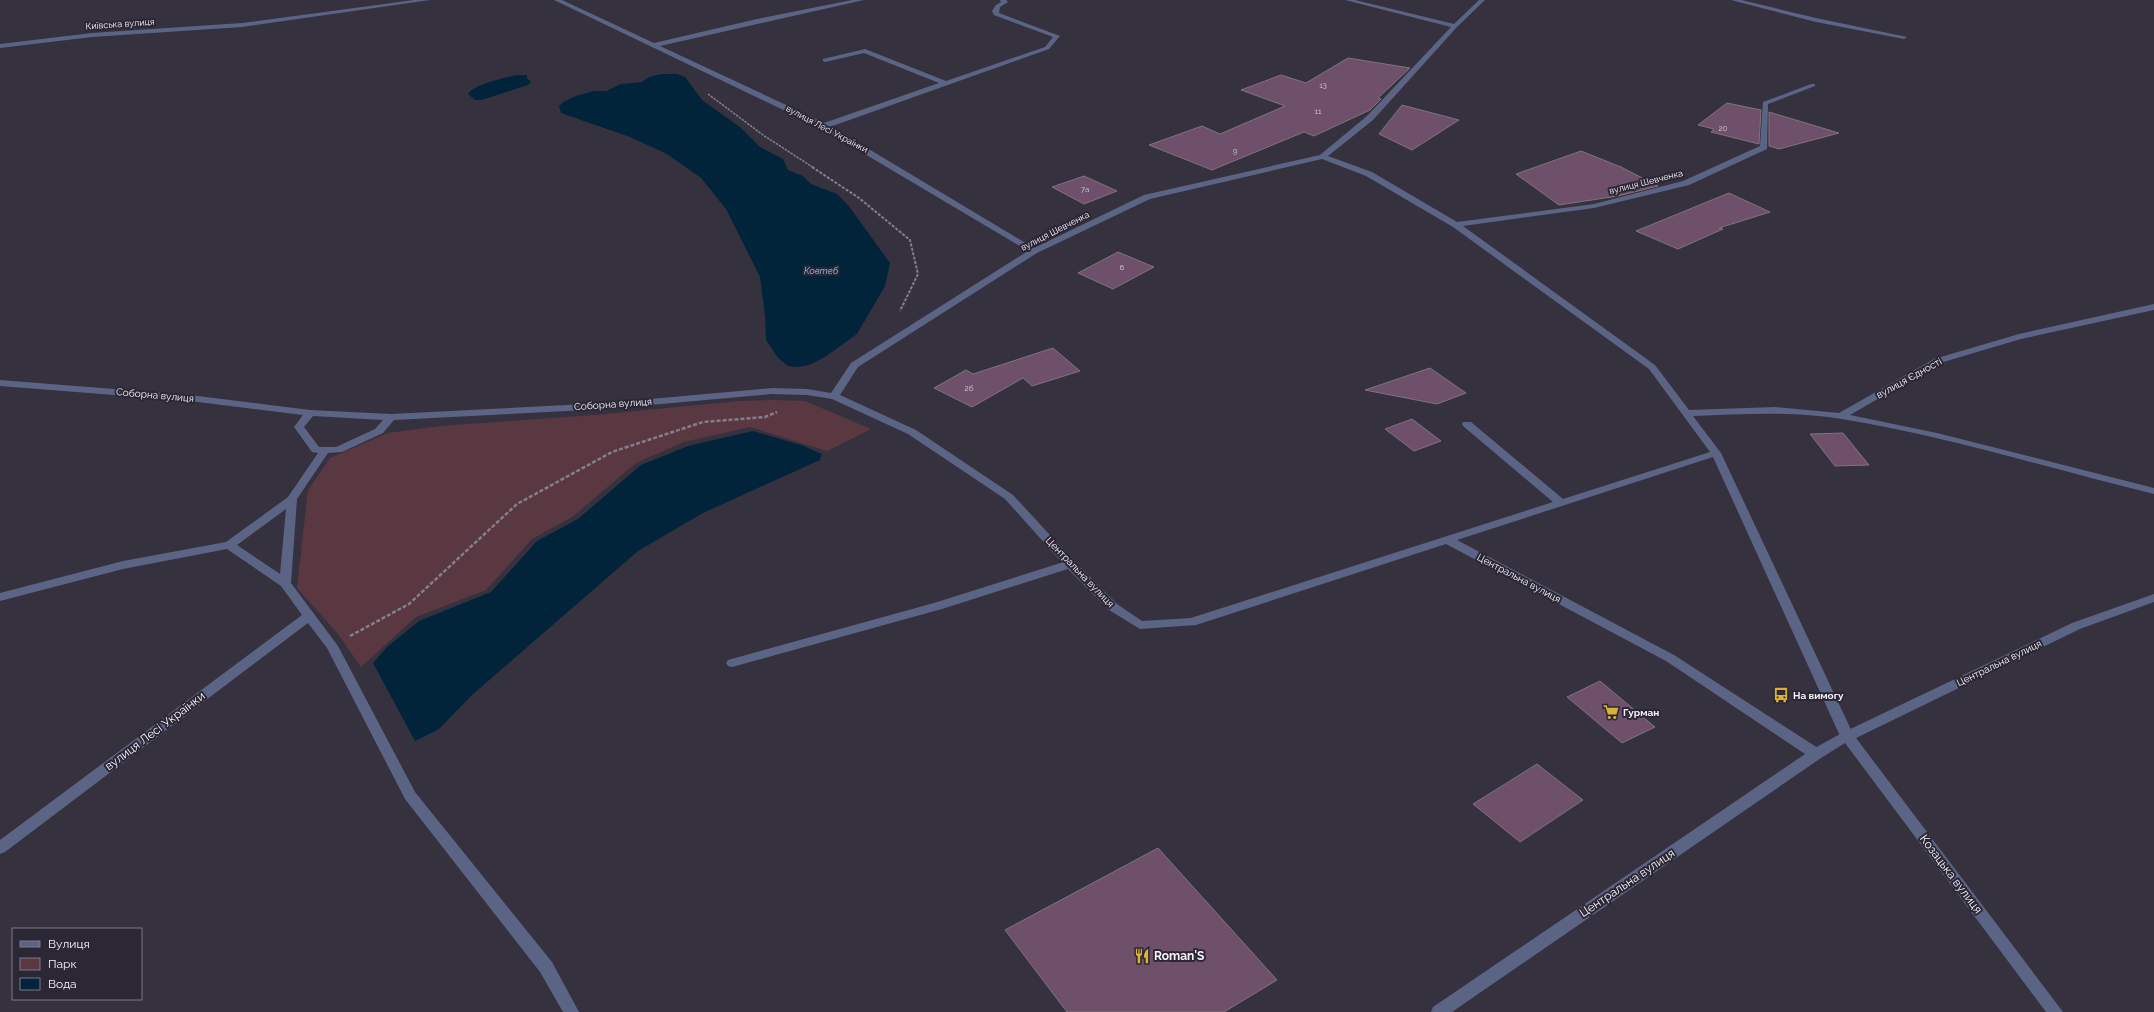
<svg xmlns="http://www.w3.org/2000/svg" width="2154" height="1012" font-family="Raleway,sans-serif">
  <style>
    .green { fill: #5a3842 }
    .water { fill: #01243a }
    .building { fill: #6f506a; stroke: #81727e }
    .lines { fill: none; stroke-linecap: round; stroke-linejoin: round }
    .path-far2 { stroke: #847f8b; stroke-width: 1.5; stroke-dasharray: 2.5 1; stroke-linecap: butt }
    .path-far1 { stroke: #847f8b; stroke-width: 2; stroke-dasharray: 3 1.5; stroke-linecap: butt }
    .path { stroke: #847f8b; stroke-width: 2.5; stroke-dasharray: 4 2; stroke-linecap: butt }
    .service { fill: #5b6485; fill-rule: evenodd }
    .minor { fill: #5b6485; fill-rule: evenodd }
    .tertiary { fill: #5b6485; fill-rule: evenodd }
    .labels { text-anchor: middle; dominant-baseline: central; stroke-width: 4; stroke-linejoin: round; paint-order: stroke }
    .number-label { font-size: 8px; fill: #d4cad8 }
    .far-street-label { font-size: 9px; fill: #f6f2fc; stroke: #2c2735 }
    .far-water-label { font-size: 9px; font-style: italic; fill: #91cbf8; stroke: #2c2735 }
    .street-label { font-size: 10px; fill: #f6f2fc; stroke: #2c2735 }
    .poi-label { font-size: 10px; font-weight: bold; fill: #f6f2fc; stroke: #2c2735; text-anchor: start }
    .near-street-label { font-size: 12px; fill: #f6f2fc; stroke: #2c2735 }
    .near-poi-label { font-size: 12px; font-weight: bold; fill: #f6f2fc; stroke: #2c2735; text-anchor: start }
  </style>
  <rect width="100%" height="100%" fill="#36313f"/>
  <path class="green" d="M775,400L805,401L871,429L827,451L750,427L684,442L636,463L572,517L532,539L486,590L416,617L361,667L338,634L297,588L308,490L330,458L388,433L440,426L595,415L740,401Z"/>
  <g class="water">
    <path d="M662,74H677L685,77L702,100L741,128L760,147L783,159L788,170L803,176L811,184L837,194L848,205L890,263L885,286L857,334L825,357L809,365L798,367L788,366L778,358L766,340L765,316L760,277L726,209L701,178L667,154L630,137L561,113L559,106L563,102L576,96L594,91H606L621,84L642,82L649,77Z"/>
    <path d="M516,75H527V78L531,82L528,85L482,100H475L468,94C474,84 505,78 516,75Z"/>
    <path d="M753,431L801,445L822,454L820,460L703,513L638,551L472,695L439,729L415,741L373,663L387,647L419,621L491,592L537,541L578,519L641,465L688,446Z"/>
  </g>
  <g class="building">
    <path d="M1348,58L1410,68L1378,98L1381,99L1370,110L1314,136L1304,132L1212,170L1149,145L1202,126L1220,134L1285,106L1241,90L1281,75L1306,83Z"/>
    <path d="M1727,103L1761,110L1759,144L1711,132L1714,129L1698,125Z"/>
    <path d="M1402,105L1459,120L1412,150L1379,134Z"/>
    <path d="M1769,112L1839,133L1779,149L1769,146Z"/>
    <path d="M1581,151L1621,167L1658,186L1618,196L1559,205L1516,174Z"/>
    <path d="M1084,176L1117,191L1084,204L1052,187Z"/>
    <path d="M1729,193L1770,212L1719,228L1723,229L1678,249L1636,231Z"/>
    <path d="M1118,252L1154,267L1113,289L1078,273Z"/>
    <path d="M1053,348L1080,371L1032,386L1023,378L972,407L934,388L966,370L973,374Z"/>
    <path d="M1430,368L1466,393L1437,404L1365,390Z"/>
    <path d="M1412,419L1441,441L1414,451L1385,429Z"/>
    <path d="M1843,433L1869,465L1835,466L1810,434Z"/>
    <path d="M1600,681L1655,727L1622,743L1567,697Z"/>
    <path d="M1537,764L1583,800L1520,842L1473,804Z"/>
    <path d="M1158,848L1277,980L1224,1012H1067L1005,930Z"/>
  </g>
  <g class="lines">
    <path class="path-far2" d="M708,94L763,135L814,168"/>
    <path class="path-far1" d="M812,167L859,198L910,240L918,274L900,311"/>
    <path class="path" d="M350,636L409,604L517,504L612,452L703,422L765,417L777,412"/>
    <g class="service">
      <path d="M1000,0H1006L1008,2L1000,7L999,13L1060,36L1049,49L827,128H821V124L939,83L864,53L825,62L823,61V59L865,49L946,81L1045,47L1053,37L994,15L992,11L996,5L1001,2Z"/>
      <path d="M1070,560L1076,564L1074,567L942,609L732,667L728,666L726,663L728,660L934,603Z"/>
    </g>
    <g class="minor">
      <path d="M414,0H430L242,27L92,37L0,48V44L92,33L242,23Z"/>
      <path d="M554,0H562L654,43L757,19L852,0H864L660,46L827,124L1034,248L1144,195L1320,155L1367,116L1451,27L1345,0H1355L1454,24L1479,0H1485L1457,27L1373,120L1328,156L1372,172L1457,222L1594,204L1683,181L1760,146L1763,102L1811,84H1815V86L1768,104L1767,149L1689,185L1594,208L1463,226L1655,365L1689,410L1775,407L1839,413L1934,359L2019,334L2154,304V310L2021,339L1940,363L1850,415L1937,433L2154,488V494C2050,469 1947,436 1842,419C1793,411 1743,414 1693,416L1721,453L1854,736L1852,739L1847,741L1842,739L1840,736L1713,457L1457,540L1674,655L1821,750L1823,754L1821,758L1816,759L1811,758L1666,661L1446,544L1196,625L1140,629L1109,610L1066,567L1005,499L908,434L832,399L807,395L772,394L606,409L394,420L383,433L342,452L328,453L297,499L291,583L338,646L415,792L552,962L579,1012H563L540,972L405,799L327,648L308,623L5,852L0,854V840L302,615L281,586L227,549L123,569L0,601V593L123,561L226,542L288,497L318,453L312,452L294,427L303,415L190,401L0,386V380L190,395L310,410L391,414L606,403L772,388L807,389L831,393L851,363L1028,251L821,128ZM1322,159L1366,176L1453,227L1649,369L1710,452L1563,499L1471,422H1463L1462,424L1463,426L1553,502L1191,618L1142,621L1117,604L1074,561L1013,495L916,430L840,395L858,367L1037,253L1150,199ZM313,416L383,420L375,429L336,447H319L304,427ZM286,509L280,574L237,545Z"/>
      <path d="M1731,0H1741L1816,18L1907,37L1904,39L1816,22Z"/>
    </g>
    <path class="tertiary" d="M2154,594V602L2080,629L1856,738L2063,1012H2046L1845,743L1821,758L1452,1012H1431L1433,1007L1811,750L1842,733L2072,623Z"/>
  </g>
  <defs>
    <symbol id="bus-bare" viewBox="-9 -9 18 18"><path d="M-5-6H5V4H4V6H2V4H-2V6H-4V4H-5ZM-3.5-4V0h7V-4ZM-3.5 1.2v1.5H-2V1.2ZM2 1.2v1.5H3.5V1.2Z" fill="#dbb233" stroke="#2c2735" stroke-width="2.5" paint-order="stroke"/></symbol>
    <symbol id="supermarket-bare" viewBox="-9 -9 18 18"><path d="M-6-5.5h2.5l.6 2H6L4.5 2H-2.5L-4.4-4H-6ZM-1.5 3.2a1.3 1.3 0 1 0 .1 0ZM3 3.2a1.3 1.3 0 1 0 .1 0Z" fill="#dbb233" stroke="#2c2735" stroke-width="2.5" paint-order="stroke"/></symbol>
    <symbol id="restaurant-bare" viewBox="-9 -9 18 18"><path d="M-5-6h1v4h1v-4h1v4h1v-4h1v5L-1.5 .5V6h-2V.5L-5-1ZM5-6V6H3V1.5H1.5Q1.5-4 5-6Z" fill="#dbb233" stroke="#2c2735" stroke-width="2.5" paint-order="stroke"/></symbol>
  </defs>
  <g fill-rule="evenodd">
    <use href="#bus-bare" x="1770" y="684" width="22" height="22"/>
    <use href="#supermarket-bare" x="1600" y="701" width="22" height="22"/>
    <use href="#restaurant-bare" x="1131" y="945" width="22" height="22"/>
  </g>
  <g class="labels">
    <g class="number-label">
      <text x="1323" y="85">13</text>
      <text x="1318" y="111">11</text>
      <text x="1723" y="128">20</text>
      <text x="1235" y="151">9</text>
      <text x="1085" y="189">7а</text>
      <text x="1122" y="267">6</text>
      <text x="969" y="388">2б</text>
    </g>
    <g class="far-street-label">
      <text transform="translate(120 24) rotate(-4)">Київська вулиця</text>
      <text transform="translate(827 129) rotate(28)">вулиця Лесі Українки</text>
      <text transform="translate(1646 182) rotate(-14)">вулиця Шевченка</text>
      <text transform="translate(1055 231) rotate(-27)">вулиця Шевченка</text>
    </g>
    <g class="far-water-label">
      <text x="821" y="271">Ковтеб</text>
    </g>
    <g class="street-label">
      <text transform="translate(1909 378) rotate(-29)">вулиця Єдності</text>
      <text transform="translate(155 395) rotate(5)">Соборна вулиця</text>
      <text transform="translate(613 404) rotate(-4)">Соборна вулиця</text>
      <text transform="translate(1080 572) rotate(46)">Центральна вулиця</text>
      <text transform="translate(1519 578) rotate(28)">Центральна вулиця</text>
      <text transform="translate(1999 663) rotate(-26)">Центральна вулиця</text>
    </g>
    <g class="poi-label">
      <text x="1793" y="695">На вимогу</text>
      <text x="1623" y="712">Гурман</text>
    </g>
    <g class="near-street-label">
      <text transform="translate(155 731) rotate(-37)">вулиця Лесі Українки</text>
      <text transform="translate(1951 874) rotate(53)">Козацька вулиця</text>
      <text transform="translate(1627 883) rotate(-34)">Центральна вулиця</text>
    </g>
    <g class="near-poi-label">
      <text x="1154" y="956">Roman'S</text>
    </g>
  </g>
  <rect x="12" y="928" width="130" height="72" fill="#2c2735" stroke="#7d7885"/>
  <rect x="20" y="941" width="20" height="6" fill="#5b6485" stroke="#7d7885"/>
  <text x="48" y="948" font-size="12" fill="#f6f2fc">Вулиця</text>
  <rect x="20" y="958" width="20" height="12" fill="#5a3842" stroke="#7d7885"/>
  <text x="48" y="968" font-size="12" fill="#f6f2fc">Парк</text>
  <rect x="20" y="978" width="20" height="12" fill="#01243a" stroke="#7d7885"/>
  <text x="48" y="988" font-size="12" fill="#f6f2fc">Вода</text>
</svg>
